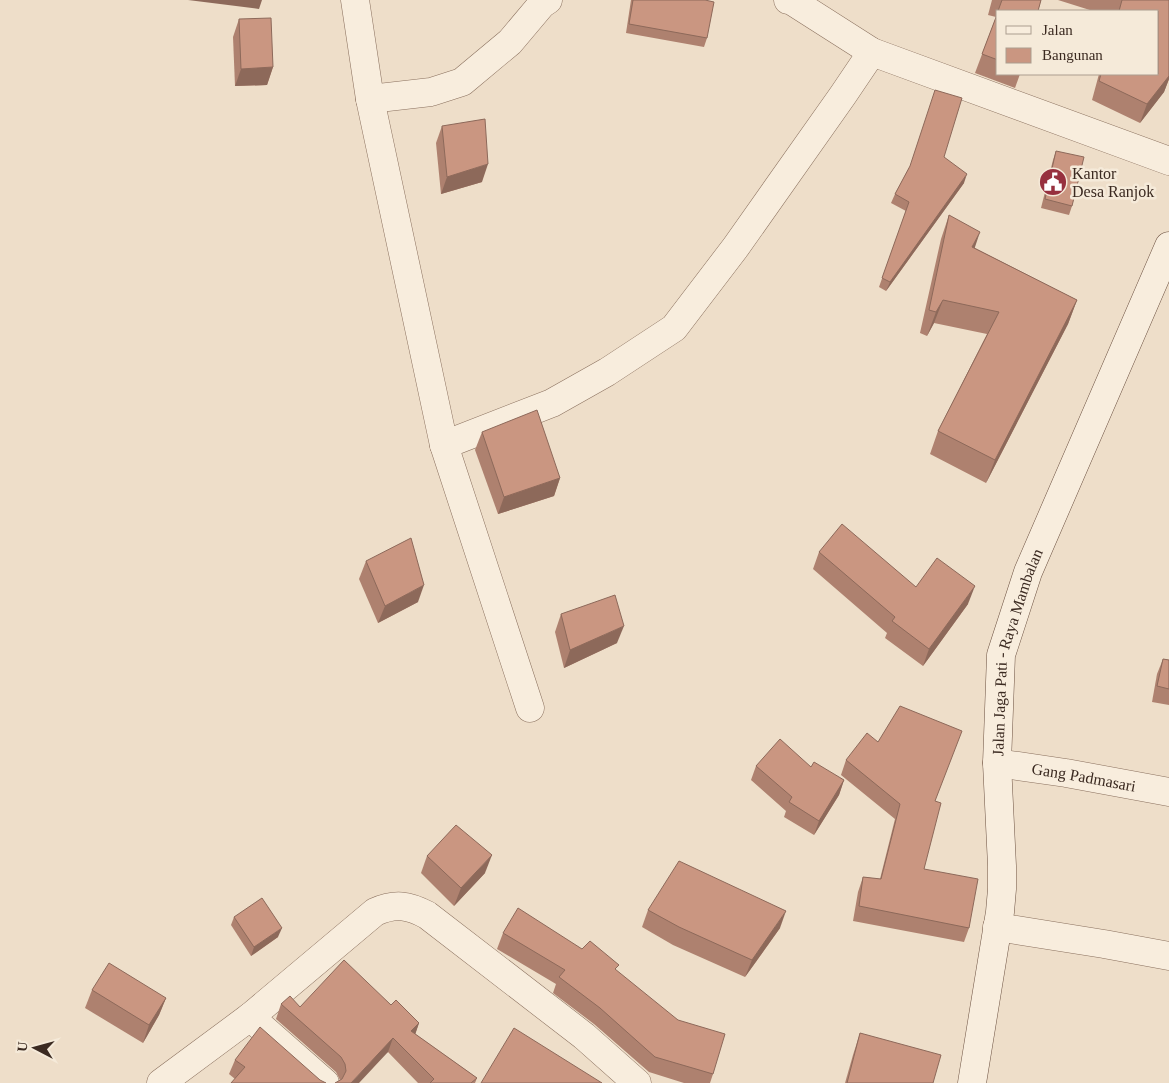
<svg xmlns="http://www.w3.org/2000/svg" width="1169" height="1083" font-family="Georgia,serif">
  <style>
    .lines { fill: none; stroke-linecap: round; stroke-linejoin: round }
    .street-casing { stroke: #8a705e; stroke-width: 29 }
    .secondary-casing { stroke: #6c5141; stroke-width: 29 }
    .street { stroke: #f8eddd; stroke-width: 28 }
    .secondary { stroke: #f8eddd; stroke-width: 28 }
    .wall { fill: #ae816f }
    .shaded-wall { fill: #8d695a }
    .building { fill: #ca9681; stroke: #8d695a }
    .labels { text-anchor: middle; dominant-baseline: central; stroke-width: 5; stroke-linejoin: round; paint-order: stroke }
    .poi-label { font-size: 16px; fill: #3b2a21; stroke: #f5ead9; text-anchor: start }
    .street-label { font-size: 16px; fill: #3b2a21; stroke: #f5ead9 }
  </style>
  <rect width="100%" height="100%" fill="#eedec9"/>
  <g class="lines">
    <defs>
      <g id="street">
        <path d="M355,0L370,99L444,445L530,708"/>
        <path d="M788,0L792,1L872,52L1169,161"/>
        <path d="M370,99L431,92L462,82L510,42L542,4L548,0"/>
        <path d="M444,445L552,403L607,372L674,328L735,248L843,95L872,52"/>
        <path id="s1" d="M997,763L1066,773L1169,792"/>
        <path d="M997,927L1104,944L1169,956"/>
        <path d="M250,1017L325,1083"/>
        <path d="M161,1083L250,1017L375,912C395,903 408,905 427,915L584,1036L637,1083"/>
      </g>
      <g id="secondary">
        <path id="s2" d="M972,1083L1000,912L1002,889V866L997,763L1001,655L1028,572L1169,246"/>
      </g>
    </defs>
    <use href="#street" class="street-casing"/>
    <use href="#secondary" class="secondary-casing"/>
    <use href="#street" class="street"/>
    <use href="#secondary" class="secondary"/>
  </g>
  <g class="wall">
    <path d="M631,0H705L707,38L704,47L626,33Z"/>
    <path d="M992,0H1041L1038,11H998V74H1020L1015,88L975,73L996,17L988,15Z"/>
    <path d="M1058,0H1169V79L1164,92L1140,123L1092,100L1099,74H1158V11H1093Z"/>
    <path d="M239,19L273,67L267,85L235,86L233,37Z"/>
    <path d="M442,126L482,182L441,194L436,143Z"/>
    <path d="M1056,151L1072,206L1069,215L1041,208L1053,160Z"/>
    <path d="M944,157L964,183L886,291L879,287L906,211L891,203L895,194L909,168Z"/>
    <path d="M949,215L975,248L1077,300L1068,324L986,483L930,454L938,431L987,334L934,323L927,336L920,333L941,239Z"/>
    <path d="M482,432L560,478L554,496L498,514L475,450Z"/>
    <path d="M819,552L916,587L968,604L923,666L885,638L887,633L813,569Z"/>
    <path d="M366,561L418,602L378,623L359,579Z"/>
    <path d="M561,614L617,643L564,668L555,632Z"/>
    <path d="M1163,659L1169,660V705L1152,702L1157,674Z"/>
    <path d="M846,760L935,801L924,869L969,928L964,942L853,921L858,892L863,877L880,879L895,819L841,775Z"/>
    <path d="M756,766L811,767L844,780L839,795L814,835L784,817L786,811L751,780Z"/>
    <path d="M427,856L485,873L454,906L421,873Z"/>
    <path d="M648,910L780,928L745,977L673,945L642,927Z"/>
    <path d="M234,917L278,937L251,956L231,925Z"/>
    <path d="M503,933L617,971L713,1074L710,1083H684L649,1072L594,1024L553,993L556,984L497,949Z"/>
    <path d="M92,990L166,998L159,1015L143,1043L85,1008Z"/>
    <path d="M281,1004L300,1007L391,1005L419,1023L415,1034L477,1078L475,1083H418L388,1052L340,1080L336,1072L276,1019Z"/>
    <path d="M860,1033L933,1083H845L853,1055Z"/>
    <path d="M235,1060L320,1080L235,1079L229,1074Z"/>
  </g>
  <g class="shaded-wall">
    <path d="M188,0H262L259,9Z"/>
    <path d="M273,67L267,85L235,86L241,69Z"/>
    <path d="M1169,76V79L1164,92L1140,123L1147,104Z"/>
    <path d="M488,164L482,182L441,194L447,177Z"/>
    <path d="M967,174L964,183L886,291L890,282Z"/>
    <path d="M980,232L972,256V247Z"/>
    <path d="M943,300L934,323L927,336L936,312Z"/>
    <path d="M1077,300L1068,324L986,483L995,460Z"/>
    <path d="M560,478L554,496L498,514L504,497Z"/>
    <path d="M424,585L418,602L378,623L385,606Z"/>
    <path d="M975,586L968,604L923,666L929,649Z"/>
    <path d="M624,626L617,643L564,668L570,650Z"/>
    <path d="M844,780L839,795L814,835L819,821Z"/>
    <path d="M492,855L485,873L454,906L461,888Z"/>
    <path d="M786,911L780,928L745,977L752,960Z"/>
    <path d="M282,928L278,937L251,956L254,947Z"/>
    <path d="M166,998L159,1015L143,1043L149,1025Z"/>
    <path d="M419,1023L414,1038L411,1031Z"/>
    <path d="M393,1038L388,1052L359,1083H351Z"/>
  </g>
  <g class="building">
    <path d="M633,0H705L714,2L707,38L629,24Z"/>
    <path d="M1002,0H1041L1038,11H998Z"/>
    <path d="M1122,0H1169V76L1147,104L1099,81L1101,74H1158V11H1119Z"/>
    <path d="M998,12V60L982,54Z"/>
    <path d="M271,18L273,67L241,69L239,19Z"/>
    <path d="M935,90L962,98L944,157L967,174L890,282L882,278L909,202L895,194L910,166Z"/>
    <path d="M485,119L488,164L447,177L442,126Z"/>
    <path d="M1056,151L1084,157L1072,206L1045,199Z"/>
    <path d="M949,215L980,232L972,247L1077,300L995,460L938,431L999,312L943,300L936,312L929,310Z"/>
    <path d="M537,410L560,478L504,497L482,432Z"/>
    <path d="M842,524L916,587L937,558L975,586L929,649L892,621L895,617L819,552Z"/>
    <path d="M411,538L424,585L385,606L366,561Z"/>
    <path d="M615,595L624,626L570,650L561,614Z"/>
    <path d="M1163,659L1169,660V689L1157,686Z"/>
    <path d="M900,706L962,731L935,801L941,803L924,869L978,879L969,928L859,906L863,877L881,879L900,804L846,760L867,733L878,742Z"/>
    <path d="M780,739L811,767L814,762L844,780L819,821L789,802L792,797L756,766Z"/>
    <path d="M456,825L492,855L461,888L427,856Z"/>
    <path d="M679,861L786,911L752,960L679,927L648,910Z"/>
    <path d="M262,898L282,928L254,947L234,917Z"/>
    <path d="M518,908L582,949L590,941L619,965L615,969L678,1020L725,1034L713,1074L655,1057L600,1008L559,977L565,970L503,933Z"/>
    <path d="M344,960L391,1005L396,1000L419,1023L411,1031L477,1078L471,1083H430L434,1079L393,1038L351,1083H335L342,1079L346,1071L345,1064L341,1057L281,1004L290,996L300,1007Z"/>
    <path d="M109,963L166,998L149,1025L92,990Z"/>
    <path d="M260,1027L320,1080L326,1083H231L245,1067L235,1060Z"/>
    <path d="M514,1028L602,1083H481Z"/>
    <path d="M860,1033L941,1055L933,1083H847Z"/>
  </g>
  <defs>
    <symbol id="civic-disc" viewBox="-11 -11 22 22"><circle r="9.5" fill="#97303e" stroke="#f5ead9"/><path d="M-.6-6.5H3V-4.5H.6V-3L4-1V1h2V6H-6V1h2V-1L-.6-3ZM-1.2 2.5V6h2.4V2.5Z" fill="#fff"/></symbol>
  </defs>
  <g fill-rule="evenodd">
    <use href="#civic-disc" x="1037" y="166" width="32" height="32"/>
  </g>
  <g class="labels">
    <g class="poi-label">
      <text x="1072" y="173">Kantor<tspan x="1072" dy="18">Desa Ranjok</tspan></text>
    </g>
    <g class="street-label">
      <text stroke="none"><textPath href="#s2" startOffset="436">Jalan Jaga Pati - Raya Mambalan</textPath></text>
      <text stroke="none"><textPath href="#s1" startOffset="88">Gang Padmasari</textPath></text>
    </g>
  </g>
  <rect x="996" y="10" width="162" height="65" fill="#f5ead9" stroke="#ab9d8f"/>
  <rect x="1006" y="26" width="25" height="8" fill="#f8eddd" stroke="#ab9d8f"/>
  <text x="1042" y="35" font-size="15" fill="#3b2a21">Jalan</text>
  <rect x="1006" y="48" width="25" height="15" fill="#ca9681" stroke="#ab9d8f"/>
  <text x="1042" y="60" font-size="15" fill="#3b2a21">Bangunan</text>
  <g transform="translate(35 1048) rotate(276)" stroke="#f5ead9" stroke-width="4" paint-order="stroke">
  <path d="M0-4L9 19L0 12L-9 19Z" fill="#3b2a21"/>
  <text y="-8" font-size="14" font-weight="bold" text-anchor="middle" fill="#3b2a21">U</text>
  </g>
</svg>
